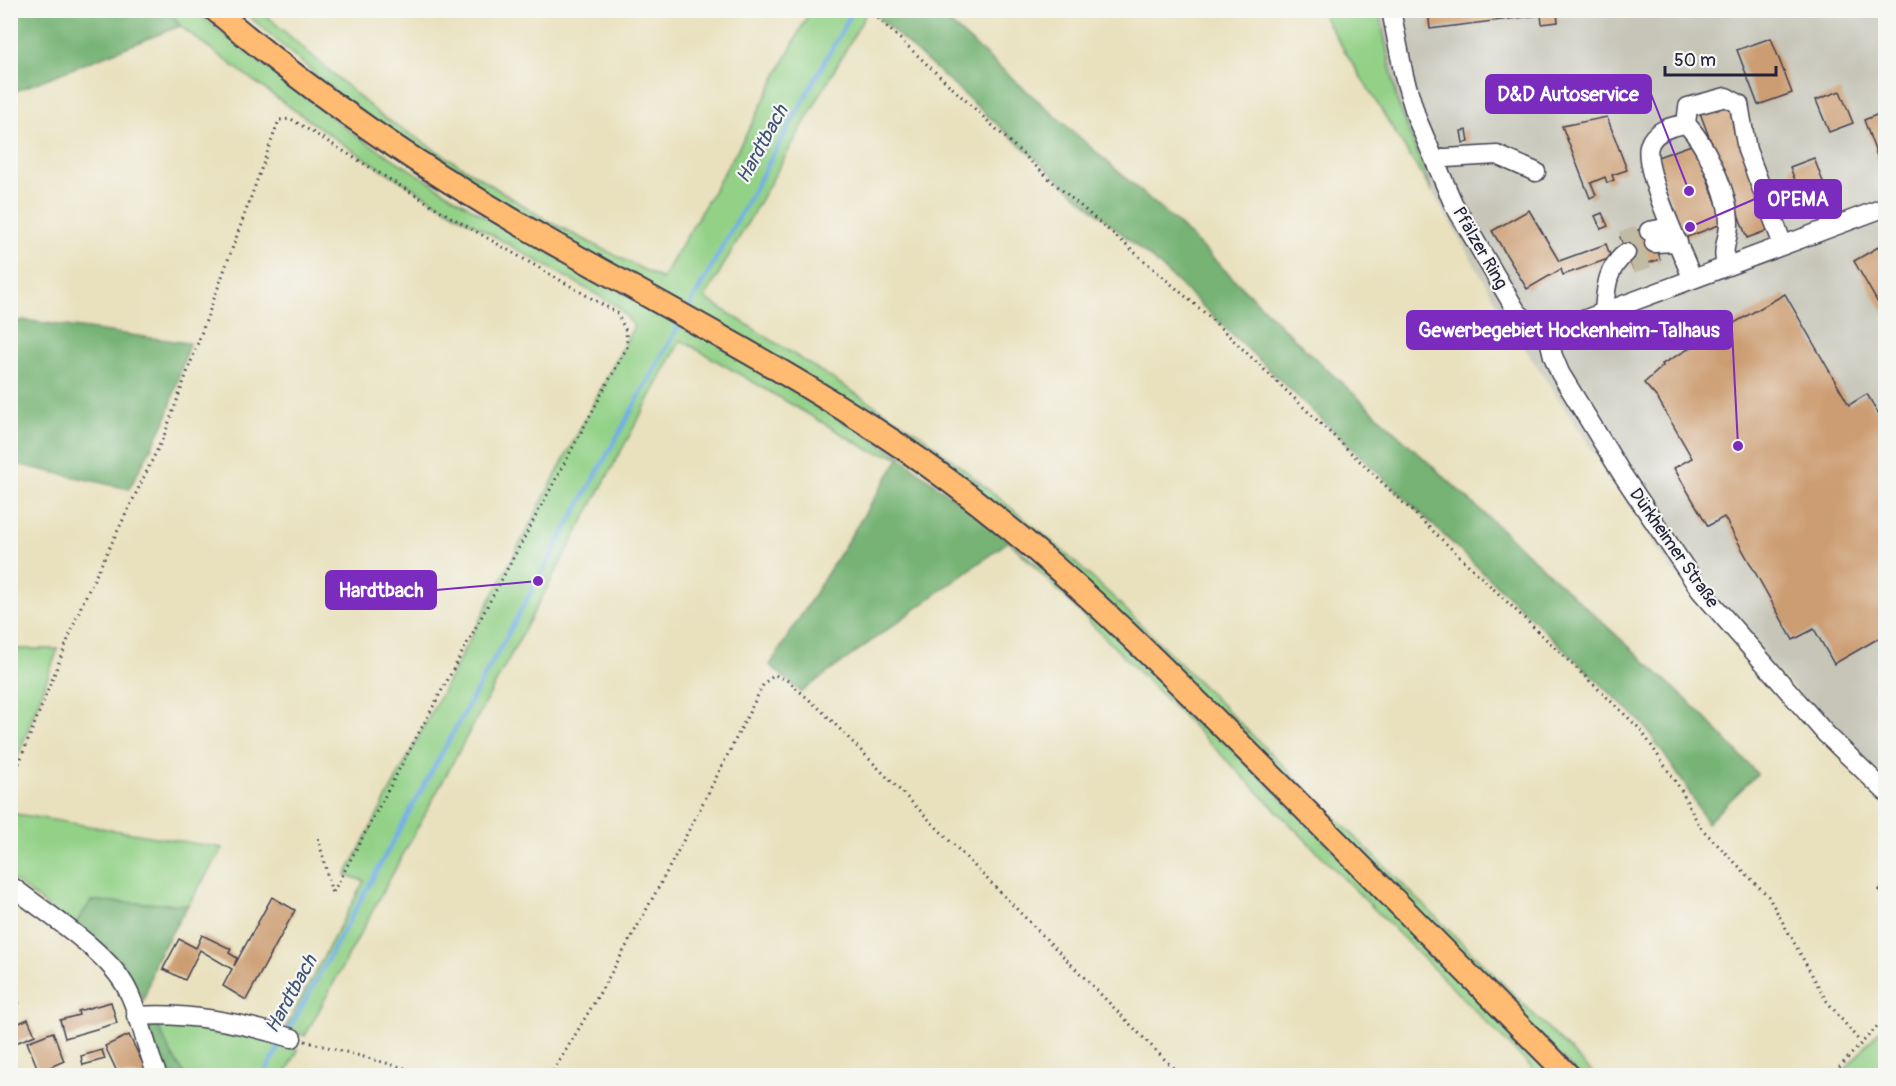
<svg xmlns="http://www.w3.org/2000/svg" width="1896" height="1086" font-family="Pangolin,sans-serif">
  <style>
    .industrial { fill: #c6c5b8 }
    .green { fill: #93d187; stroke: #5a7a61; stroke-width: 1.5 }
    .forest { fill: #76b374; stroke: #4c6a58; stroke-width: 1.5 }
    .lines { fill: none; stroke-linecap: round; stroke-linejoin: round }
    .stream { stroke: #73aee4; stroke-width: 4.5 }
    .building { fill: #cc9d72 }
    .minor-tunnel { stroke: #c1bba4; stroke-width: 18; stroke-dasharray: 18 9; stroke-linecap: butt }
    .minor-casing { stroke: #403f4f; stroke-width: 21 }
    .major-casing { stroke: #403f4f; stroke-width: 26 }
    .path { stroke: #403f4f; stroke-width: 3; stroke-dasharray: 1.5 4.5; stroke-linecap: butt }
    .minor { stroke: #fff; stroke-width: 18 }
    .major { stroke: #ffbb71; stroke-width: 22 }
    .labels { text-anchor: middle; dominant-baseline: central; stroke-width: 4.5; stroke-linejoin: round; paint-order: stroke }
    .street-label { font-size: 18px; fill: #22223b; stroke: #f6f6f2 }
    .water-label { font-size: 20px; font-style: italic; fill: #3e5376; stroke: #f6f6f2 }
    .leader { fill: none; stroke: #7b2cbf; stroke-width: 2 }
    .callout-dot { fill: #7b2cbf; stroke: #f6f6f2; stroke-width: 2 }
    .callout { fill: #7b2cbf; stroke: #7b2cbf; stroke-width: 2 }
    .callout-label { font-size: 20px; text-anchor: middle; font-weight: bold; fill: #fff }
  </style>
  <rect width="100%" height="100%" fill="#f6f6f2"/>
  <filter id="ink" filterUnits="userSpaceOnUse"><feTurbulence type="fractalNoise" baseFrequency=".0167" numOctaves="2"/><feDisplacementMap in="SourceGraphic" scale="12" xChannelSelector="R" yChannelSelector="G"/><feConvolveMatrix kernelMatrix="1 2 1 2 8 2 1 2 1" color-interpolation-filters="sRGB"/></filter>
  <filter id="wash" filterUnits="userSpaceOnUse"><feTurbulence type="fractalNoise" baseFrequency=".008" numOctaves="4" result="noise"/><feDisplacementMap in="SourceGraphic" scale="24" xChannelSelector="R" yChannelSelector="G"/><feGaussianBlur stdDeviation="1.35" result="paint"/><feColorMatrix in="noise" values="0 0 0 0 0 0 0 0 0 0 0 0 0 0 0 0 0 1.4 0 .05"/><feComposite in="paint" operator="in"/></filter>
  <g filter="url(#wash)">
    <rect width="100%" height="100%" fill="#e9e1be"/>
    <path class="industrial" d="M1377,11H1885V778L1671,569L1509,324L1407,148Z"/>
    <g class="green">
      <path d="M170,11H194L355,135L511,233L720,345L900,457L871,451L681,340L305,1036L286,1027L364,881L346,875L634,326L618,307C537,260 453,215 374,164C307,121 243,74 180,26Z"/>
      <path d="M243,11H261L380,115L548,221L662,279L747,133L810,11H861L866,14L705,298L923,436L1056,545L1112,596L1595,1075H1579L1028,533L424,158L339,95Z"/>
      <path d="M1320,11H1379L1397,101L1432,192Z"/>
      <path d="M1009,541L1097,614L1558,1075H1539Z"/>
      <path d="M11,649H58L11,775L10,649Z"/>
      <path d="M10,813L223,848L188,905L92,901L73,927L11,878Z"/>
      <path d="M156,1021L266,1031L298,1050L285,1075H185L171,1054Z"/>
      <path d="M1885,1024V1075H1840Z"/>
    </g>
    <g class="forest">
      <path d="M11,10L170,11L180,26L11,93Z"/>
      <path d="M871,11H936L1178,224L1306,350L1700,712L1757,774L1707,823L1685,785L1644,725L1160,266L1066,186Z"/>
      <path d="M23,320L189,343L166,420L129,489L11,463V324Z"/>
      <path d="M900,457L1009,541L801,692L770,665Z"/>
      <path d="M91,901L188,905L155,961L144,1000L120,962L73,927Z"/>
      <path d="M156,1021L171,1054L185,1075H165L146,1024Z"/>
    </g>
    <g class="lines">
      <g class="stream">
        <path d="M687,311L851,14"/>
        <path d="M287,1033L681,321"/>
        <path d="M263,1076L283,1040"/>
      </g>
    </g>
    <g id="blocks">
      <g class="building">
        <path d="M1428,10H1568V12L1557,13L1558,22L1542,24L1541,15L1430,29Z"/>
        <path d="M1771,38L1792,93L1758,105L1737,50Z"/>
        <path d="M1840,91L1853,123L1829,132L1816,100Z"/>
        <path d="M1727,103L1774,228L1747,238L1700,113Z"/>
        <path d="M1886,111V178H1885L1864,120Z"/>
        <path d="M1607,117L1627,170L1612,175L1614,180L1607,183L1605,177L1591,183L1596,195L1590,198L1562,126Z"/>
        <path d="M1467,130L1469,142L1463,143L1461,131Z"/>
        <path d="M1694,144L1724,223L1685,238L1655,158Z"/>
        <path d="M1814,158L1832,206L1808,215L1790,167Z"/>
        <path d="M1529,210L1559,261L1606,244L1611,258L1563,275L1561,269L1527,289L1492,231Z"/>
        <path d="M1602,213L1608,226L1601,229L1595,216Z"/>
        <path d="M1648,226L1660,259L1633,269L1620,237Z"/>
        <path d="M1880,246L1886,255V317L1854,261Z"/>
        <path d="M1785,294L1849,405L1867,394L1886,426V634L1834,664L1814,629L1793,640L1724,517L1708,526L1674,468L1692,458L1658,399L1644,383L1663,366L1662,364Z"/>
        <path d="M1886,883V896L1879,890Z"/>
        <path d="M272,897L295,910L246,1000L223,986L232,969L200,950L185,980L163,969L179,939L196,948L202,935L231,949L229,953L237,958L234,966Z"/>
        <path d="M10,996L19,1003L10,1013Z"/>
        <path d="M111,1002L117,1023L65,1038L60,1020L79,1015L78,1011Z"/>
        <path d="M276,1015L281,1016L278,1024L274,1023Z"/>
        <path d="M28,1019L35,1035L16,1043L10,1027Z"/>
        <path d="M53,1032L64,1061L39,1072L27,1042Z"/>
        <path d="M129,1035L149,1076H119L105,1046Z"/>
        <path d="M102,1050L105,1059L83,1065L81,1056Z"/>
      </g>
    </g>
  </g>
  <g filter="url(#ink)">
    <use href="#blocks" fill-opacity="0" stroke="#403f4f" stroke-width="1.5"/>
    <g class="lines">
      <g class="minor-tunnel">
        <path d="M1622,241L1649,231"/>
        <path d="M1626,253L1654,243"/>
        <path d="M1631,265L1658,255"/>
      </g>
      <defs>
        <g id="minor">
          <path d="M1391,10L1404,76L1417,119L1453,203L1517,312L1536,329H1559L1886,207"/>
          <path d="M1686,124L1688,107L1726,97L1739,104L1747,150L1783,245"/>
          <path d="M1436,163L1446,158L1497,155L1536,172"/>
          <path d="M1649,231L1670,227"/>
          <path d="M1654,243L1678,242"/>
          <path d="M1692,278C1682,251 1643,171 1649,146C1654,130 1672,126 1686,124C1706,144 1729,195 1729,223C1729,239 1721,249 1726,265"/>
          <path d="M1604,312C1606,288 1606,269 1626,253"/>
          <path d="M1547,331L1553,356L1560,373L1622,474L1700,590L1826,734L1886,792"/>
          <path d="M10,885C44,912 108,951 127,989C141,1015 145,1048 158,1076"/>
          <path d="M136,1016C189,1012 241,1023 292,1038"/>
        </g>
        <path id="major" d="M215,10C317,98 427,172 544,238C673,311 804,378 926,464C1047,550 1151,655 1256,760C1360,865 1464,970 1569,1076"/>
      </defs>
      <use href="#minor" class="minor-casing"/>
      <use href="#major" class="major-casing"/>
      <g class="path">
        <path d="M869,10L1055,184L1206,314L1641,730L1681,790L1700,827L1768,896L1826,1000L1860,1042"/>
        <path d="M10,786L82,604L164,436L279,120L291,119L451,217L617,313L626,331L627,347L332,894L318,837"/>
        <path d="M305,1041L434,1076"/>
        <path d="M550,1076C629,949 697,816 764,683L775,675L788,681L822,711L1181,1076"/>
        <path d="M1831,1076L1886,1017"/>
      </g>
      <use href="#minor" class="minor"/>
      <use href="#major" class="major"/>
    </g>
  </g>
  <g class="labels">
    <g class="street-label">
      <text transform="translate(1480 248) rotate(60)">Pfälzer Ring</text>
      <text transform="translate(1674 548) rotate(55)">Dürkheimer Straße</text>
    </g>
    <g class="water-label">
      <text transform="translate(762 144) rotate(-61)">Hardtbach</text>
      <text transform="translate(291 994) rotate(-61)">Hardtbach</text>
    </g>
  </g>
  <path class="leader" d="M1689 191L1651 94M1690 227L1755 199M1738 446L1732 330M538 581L436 590"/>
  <g class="callout-dot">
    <circle cx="1689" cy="191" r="6"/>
    <circle cx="1690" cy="227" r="6"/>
    <circle cx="1738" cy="446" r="6"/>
    <circle cx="538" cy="581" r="6"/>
  </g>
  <g class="callout">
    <rect x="1486" y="75" width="165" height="38" rx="6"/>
    <rect x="1755" y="180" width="86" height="38" rx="6"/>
    <rect x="1407" y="311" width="325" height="38" rx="6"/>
    <rect x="326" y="571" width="110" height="38" rx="6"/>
  </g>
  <g class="callout-label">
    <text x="1568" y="101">D&amp;D Autoservice</text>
    <text x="1798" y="206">OPEMA</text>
    <text x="1569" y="337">Gewerbegebiet Hockenheim-Talhaus</text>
    <text x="381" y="597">Hardtbach</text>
  </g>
  <rect width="1896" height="1086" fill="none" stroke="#f6f6f2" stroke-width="36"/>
  <path d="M1665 66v9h111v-9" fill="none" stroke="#22223b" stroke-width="3"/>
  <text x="1674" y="66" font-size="18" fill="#22223b" stroke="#f6f6f2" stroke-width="4.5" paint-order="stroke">50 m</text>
</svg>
